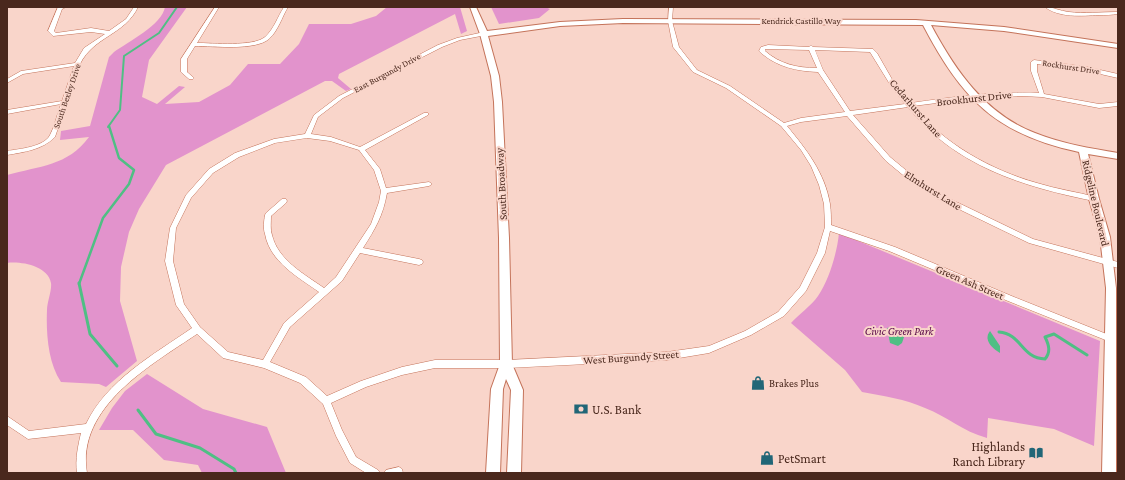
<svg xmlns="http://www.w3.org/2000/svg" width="1125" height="480" font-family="'Crimson Pro',serif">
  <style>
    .green { fill: #e293cc }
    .water { fill: #4fbf84 }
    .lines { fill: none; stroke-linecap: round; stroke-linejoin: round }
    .stream-far2 { stroke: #4fbf84; stroke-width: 2 }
    .stream-far1 { stroke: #4fbf84; stroke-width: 2.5 }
    .stream { stroke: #4fbf84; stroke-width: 3 }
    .street-casing { stroke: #c4735a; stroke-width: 1 }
    .secondary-casing { stroke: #c4735a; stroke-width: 2 }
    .street { fill: #fff; fill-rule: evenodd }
    .secondary { fill: #fff; fill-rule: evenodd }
    .labels { text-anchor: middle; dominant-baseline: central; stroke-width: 4; stroke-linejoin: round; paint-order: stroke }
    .far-street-label { font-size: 9px; fill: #4a281d; stroke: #f9d5ca }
    .street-label { font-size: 11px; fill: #4a281d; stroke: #f9d5ca }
    .park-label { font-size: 11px; font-style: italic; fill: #540245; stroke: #f9d5ca }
    .poi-label { font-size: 11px; fill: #4a281d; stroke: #f9d5ca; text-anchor: start }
    .near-poi-label { font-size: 13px; fill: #4a281d; stroke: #f9d5ca; text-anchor: start }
  </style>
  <rect width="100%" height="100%" fill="#f9d5ca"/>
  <g class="green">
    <path d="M165,7H187L149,60L142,97L157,104L179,86L185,87L165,104L199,102L230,85L248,64H280L299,44L309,24H351L376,16L387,7H460L467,31L461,34L455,14L339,74L338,78L351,89L346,91L332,81H325L166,165L139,209L129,232L121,267L120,301L137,361L106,387L99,384L61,382C48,363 46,333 47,310C47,302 52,291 51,283C48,266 21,261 7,263V175C39,166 68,166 89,137L60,140L61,131L90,126L109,57L114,52C128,42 162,25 165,7Z"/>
    <path d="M491,7H545L550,9L539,18L499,24Z"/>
    <path d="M839,233L1100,341L1094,446L1054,429L988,418L987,438C962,431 948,417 925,408C905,399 884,396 862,392L845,370L791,323C799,314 811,306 818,296C829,280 837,253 839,233Z"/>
    <path d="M147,374L203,409L267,427L286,473H202L198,465L164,460L133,430H99L112,408L125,391Z"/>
  </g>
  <g class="water">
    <path d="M891,327L904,337L902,343L898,346L890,343L887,328Z"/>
    <path d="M990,331L1000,346V353C992,348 983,340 990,331Z"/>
  </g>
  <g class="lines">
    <path class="stream-far2" d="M108,127L120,110L124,56L159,33L177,7"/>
    <path class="stream-far1" d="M79,284L103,218L129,184L134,170L119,158L109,126"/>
    <g class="stream">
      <path d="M79,283L90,334L117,366"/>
      <path d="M999,332C1022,334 1021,358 1045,359C1051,352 1049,345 1045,337L1054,334L1087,355"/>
      <path d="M138,410L156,434L200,448L234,469L236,473"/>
    </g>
    <defs>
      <g id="street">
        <path d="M58,7H66L62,9L54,31L56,33L91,28L109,31L126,19L134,7H138C125,35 94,36 80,64L55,137C42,150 24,152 7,155V151C19,149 44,147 50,135C55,126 57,114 61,104L7,114V110L62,101L74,66L23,74L7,83V79L21,71L75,63L84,48L105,34L91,32L53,36L48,31Z"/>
        <path d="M215,7H219L197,43C213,43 253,47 265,37C274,29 278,16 284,7H288C282,17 278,31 269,39C255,51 213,46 195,46L187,59V72L194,78L193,79H189L181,72V59Z"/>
        <path d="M669,7H673L672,21L679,47L697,70L730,86L784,123L801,118L845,112L818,72C796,71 777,67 760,52L759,51L761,47L768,45L809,47L811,45L813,47L873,49L877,53L893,81L911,103C953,97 996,91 1039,93L1031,71V62L1034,60L1087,67L1118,74V78L1087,71L1037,64V71L1044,94L1099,104L1118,102V106L1099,108L1042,97L1022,96L968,99L913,106C944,144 991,170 1037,183C1056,189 1077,192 1096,197L1097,199L1096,201H1094C1024,187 954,166 908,107L853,115L890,157L913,176L942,195L1033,239L1118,262V268L1029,243L938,199L909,180L886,161L847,116L801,122L787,126C806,149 825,173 830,204C831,211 831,218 831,225L895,247L1014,297L1114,337L1115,339L1114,341L1111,342L1108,341L1008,301L889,251L830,231L825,253L806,291L784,316L751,335L709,353L667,360L506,368H435L402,375L366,387L331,403L342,430L356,457L378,470L380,473H366L350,463L336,436L323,404L300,383L264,368L223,358L197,334C151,365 76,407 87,473H77C75,459 78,446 81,433L28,439L7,425V416L29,431L86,424C107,380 153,355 192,328L176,305L165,261L170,228L186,195L209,169L235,153L274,139L305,134L314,115L339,96L438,45L457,38L484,32L487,34L486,35L460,40L442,47L343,98L318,117L311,134L331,137L360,147L424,113H428V115L365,150L380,169L386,188L429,182L432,184L429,186L387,193C383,216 375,229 363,248L419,259L422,260L423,262L422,264L419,265L360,253L342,281L290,327L270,362L306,377L327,396L361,381L402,367L435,360H506L667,352L709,346L745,331L778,312L800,287L817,253L825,227L824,204L819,185L811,166L801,150L781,126L726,88L693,72L673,47L668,21ZM765,49L809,50L817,68C797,68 780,64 765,51ZM815,50L870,52L891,86L905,104L850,111L823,70ZM307,138L330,141L359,150L374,170L381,191L379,202L371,224L336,277L324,288C304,274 278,260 272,235C270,229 271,222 271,216L286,203L287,201L286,199H282L266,213L265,215C264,221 263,228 265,234C270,262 298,277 319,292L284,323L263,360L228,352L200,327L184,304L173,261L176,228L191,198L213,173L239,157L275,143Z"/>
        <path d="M1045,7C1053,7 1060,11 1069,12C1084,14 1100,12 1116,12H1118V14C1112,15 1105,15 1099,15C1082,16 1059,18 1045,7Z"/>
        <path d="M399,467L402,469L403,473H384L386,470Z"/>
      </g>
      <path id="secondary" d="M470,7H476L487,31L560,22L623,19L916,20L1004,27L1118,44V48L1004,31L931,25C955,70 985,114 1035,133C1062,144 1090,148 1118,153V159L1088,154L1099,199L1110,237L1116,288V473H1102L1106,288L1100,237L1089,199L1079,152C995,134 962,99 923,25L623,23L560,26L488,36L499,76L502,102L509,238L512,364L523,390L521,473H507L511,390L506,379L503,389L500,473H486L491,389L500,364L499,238L494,102L491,76L480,34Z"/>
    </defs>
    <use href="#street" class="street-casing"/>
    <use href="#secondary" class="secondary-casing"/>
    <use href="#street" class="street"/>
    <use href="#secondary" class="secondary"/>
  </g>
  <defs>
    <symbol id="shop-bare" viewBox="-9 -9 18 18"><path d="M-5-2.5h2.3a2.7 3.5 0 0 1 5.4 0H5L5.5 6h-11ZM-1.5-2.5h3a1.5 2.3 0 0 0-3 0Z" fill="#216677" stroke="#f9d5ca" stroke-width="2.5" paint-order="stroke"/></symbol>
    <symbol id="bank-bare" viewBox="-9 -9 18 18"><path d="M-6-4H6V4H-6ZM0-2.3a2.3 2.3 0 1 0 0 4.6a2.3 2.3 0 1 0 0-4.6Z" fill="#216677" stroke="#f9d5ca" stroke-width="2.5" paint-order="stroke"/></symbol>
    <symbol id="library-bare" viewBox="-9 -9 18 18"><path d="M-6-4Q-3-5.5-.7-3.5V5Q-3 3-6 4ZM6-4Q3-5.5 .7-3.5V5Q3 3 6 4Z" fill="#216677" stroke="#f9d5ca" stroke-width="2.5" paint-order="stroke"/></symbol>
  </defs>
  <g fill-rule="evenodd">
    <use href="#shop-bare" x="748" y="373" width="20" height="20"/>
    <use href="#bank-bare" x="571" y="399" width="20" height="20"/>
    <use href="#library-bare" x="1026" y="443" width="20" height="20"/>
    <use href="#shop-bare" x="757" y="448" width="20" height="20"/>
  </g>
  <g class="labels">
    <g class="far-street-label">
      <text x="801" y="21">Kendrick Castillo Way</text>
      <text transform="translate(1071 67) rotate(9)">Rockhurst Drive</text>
      <text transform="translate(387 73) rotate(-28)">East Burgundy Drive</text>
      <text transform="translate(67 96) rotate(-71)">South Bexley Drive</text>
    </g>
    <g class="street-label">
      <text transform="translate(974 98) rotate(-6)">Brookhurst Drive</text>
      <text transform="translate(916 108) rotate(49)">Cedarhurst Lane</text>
      <text transform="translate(501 184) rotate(-93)">South Broadway</text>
      <text transform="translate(933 190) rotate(32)">Elmhurst Lane</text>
      <text transform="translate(1096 203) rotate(77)">Ridgeline Boulevard</text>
      <text transform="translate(970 282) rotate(23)">Green Ash Street</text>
      <text transform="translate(631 357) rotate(-4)">West Burgundy Street</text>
    </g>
    <g class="park-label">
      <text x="899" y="331">Civic Green Park</text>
    </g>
    <g class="poi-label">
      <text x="769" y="383">Brakes Plus</text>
    </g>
    <g class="near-poi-label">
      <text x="592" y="409">U.S. Bank</text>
      <text x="1025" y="446" text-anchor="end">Highlands<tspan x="1025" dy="15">Ranch Library</tspan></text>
      <text x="778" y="458">PetSmart</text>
    </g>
  </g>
  <rect width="1125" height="480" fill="none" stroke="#4a281d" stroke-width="16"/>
</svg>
